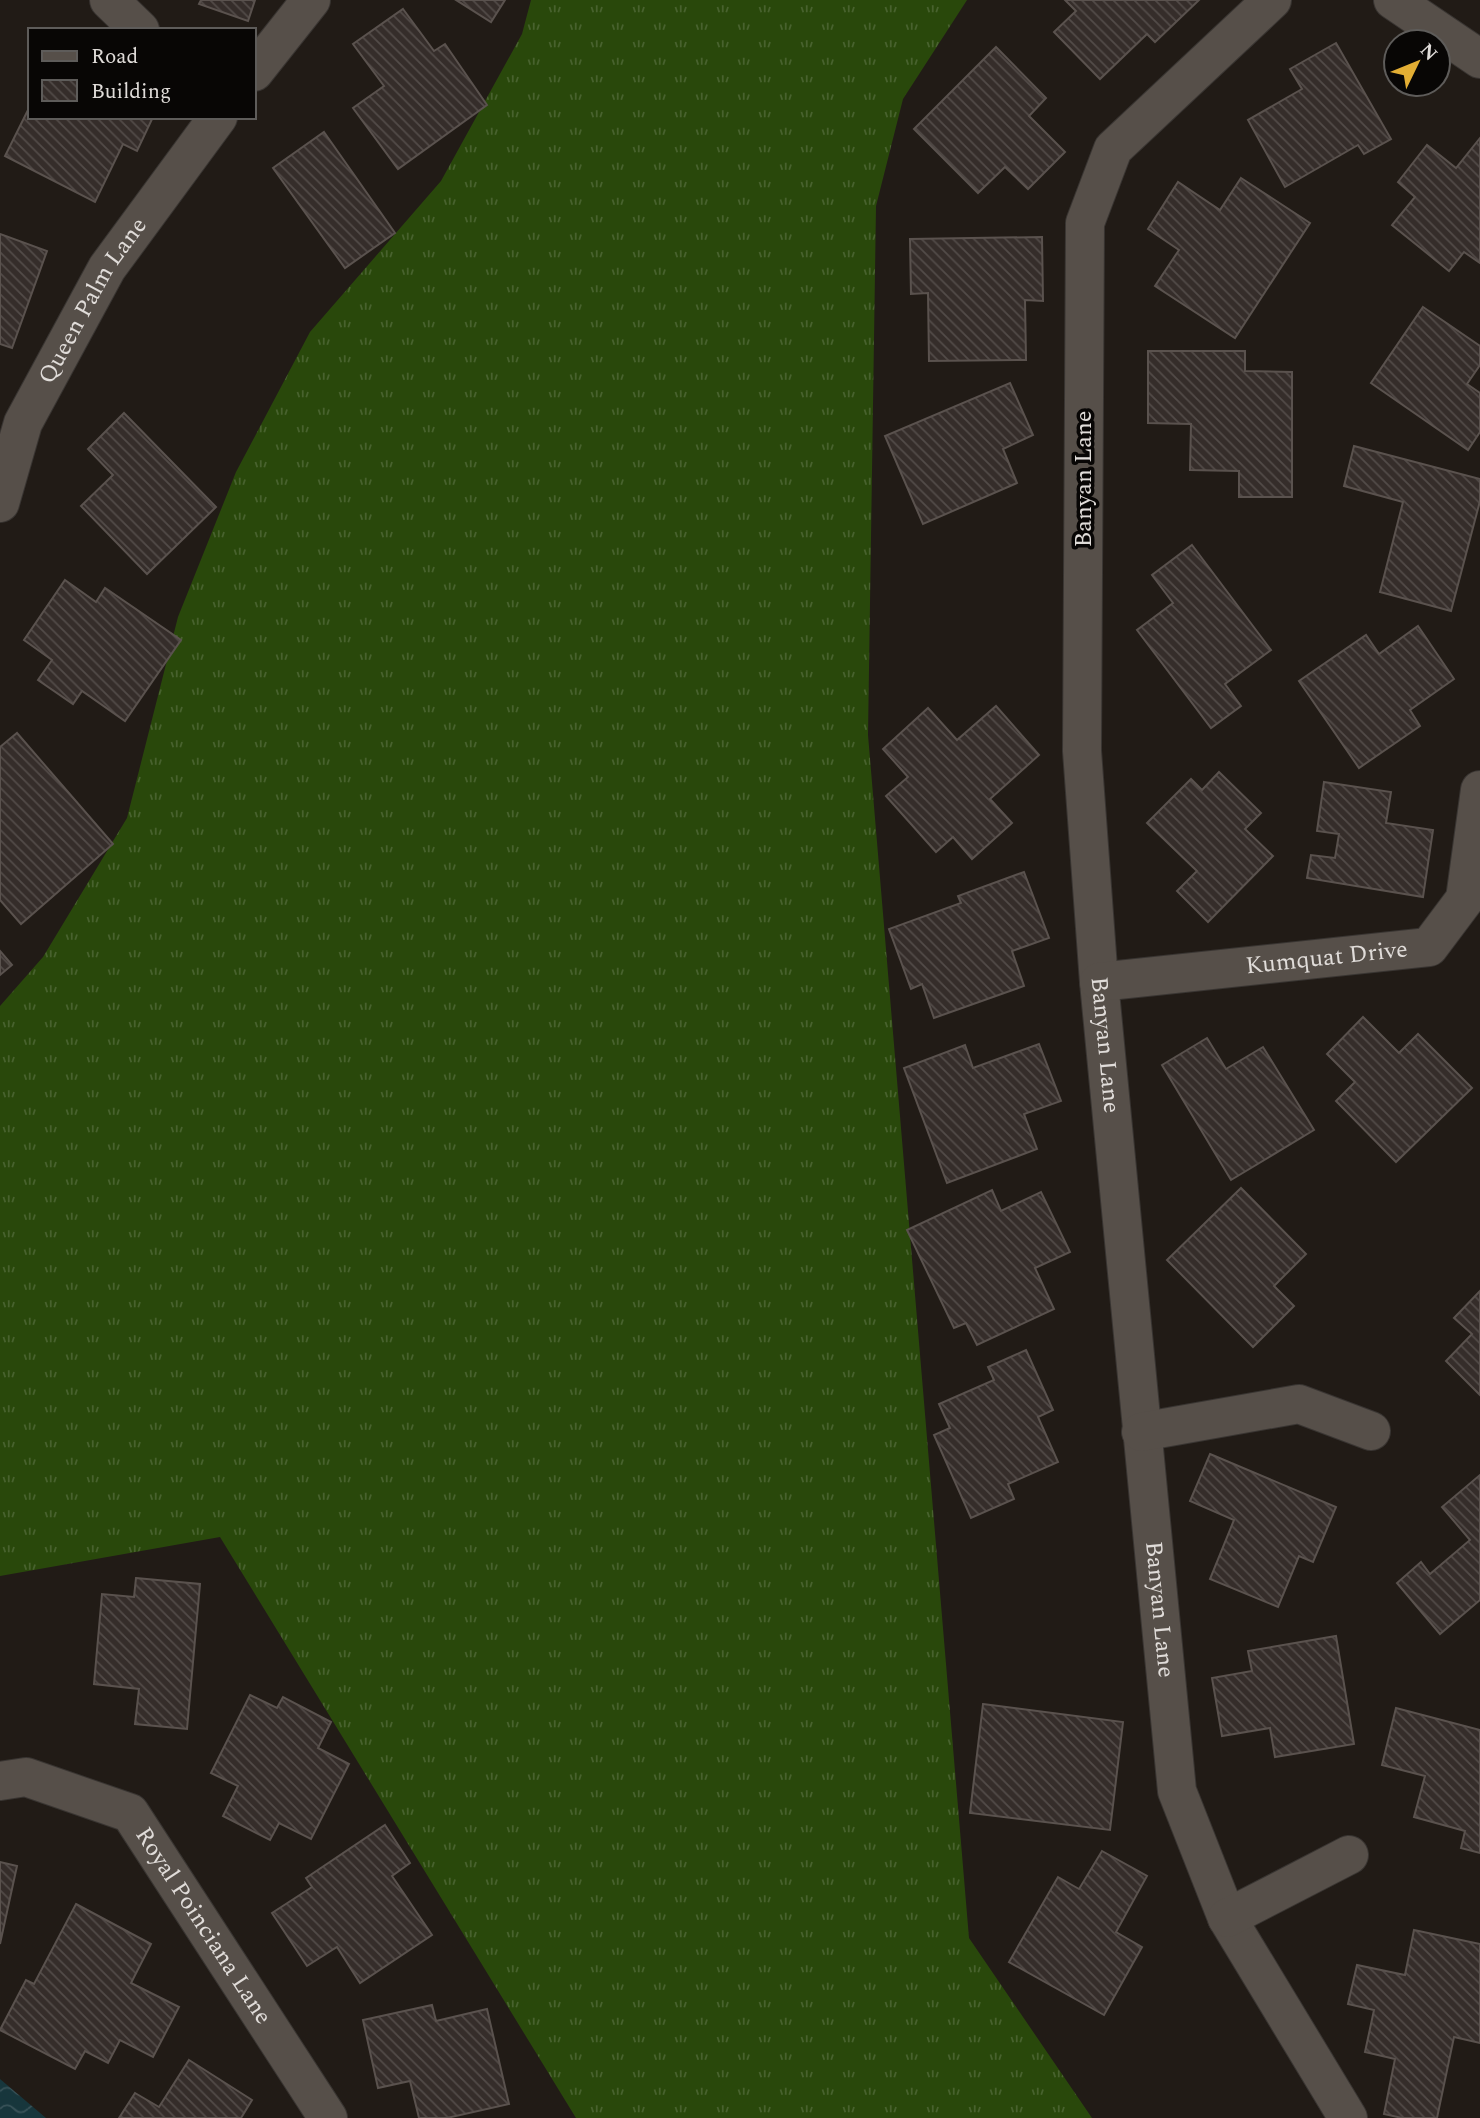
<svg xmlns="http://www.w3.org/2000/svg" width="1480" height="2118" font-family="Spectral,serif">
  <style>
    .grass { fill: url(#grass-tufts) }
    .water { fill: url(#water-waves) }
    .building { fill: url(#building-back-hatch); stroke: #5a524e; stroke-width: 2 }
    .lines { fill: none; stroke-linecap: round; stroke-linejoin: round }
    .street-casing { stroke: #393532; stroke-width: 40 }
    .street { stroke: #564f49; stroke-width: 38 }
    .labels { text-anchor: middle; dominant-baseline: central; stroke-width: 7; stroke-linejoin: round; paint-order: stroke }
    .street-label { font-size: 24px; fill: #e0dcd9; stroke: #080605 }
  </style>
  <defs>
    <pattern id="grass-tufts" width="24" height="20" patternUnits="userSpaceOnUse" patternTransform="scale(1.75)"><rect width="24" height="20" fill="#29480b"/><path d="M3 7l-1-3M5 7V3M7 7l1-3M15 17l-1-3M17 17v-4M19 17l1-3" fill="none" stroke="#48622e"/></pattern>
    <pattern id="water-waves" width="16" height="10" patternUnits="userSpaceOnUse" patternTransform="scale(1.75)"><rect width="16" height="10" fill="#17363c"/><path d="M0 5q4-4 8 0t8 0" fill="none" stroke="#385258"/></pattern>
    <pattern id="building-back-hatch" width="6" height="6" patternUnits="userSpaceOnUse" patternTransform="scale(1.75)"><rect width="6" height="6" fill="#352d2a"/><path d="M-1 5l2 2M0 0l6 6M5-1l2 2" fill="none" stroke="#524b48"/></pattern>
  </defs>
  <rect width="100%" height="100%" fill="#211b16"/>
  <path class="grass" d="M531,0H967L903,99L876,206L868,735L969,1938L1092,2118H576L220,1537L0,1576V1006L43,957L127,818L178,617L236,472L310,332L441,181L522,34Z"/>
  <path class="water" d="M0,2079L46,2118H0Z"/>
  <g class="building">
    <path d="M201,0H255L248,21L199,4Z"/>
    <path d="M456,0H505L491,22Z"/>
    <path d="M1065,0H1199L1155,42L1147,34L1100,79L1054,32L1076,11Z"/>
    <path d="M403,9L434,51L445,44L487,105L398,169L353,108L384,86L353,44Z"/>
    <path d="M1336,43L1391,139L1364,154L1358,145L1285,187L1248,120L1302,89L1290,69Z"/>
    <path d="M996,47L1046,98L1029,116L1065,152L1028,189L1005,167L978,193L914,129Z"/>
    <path d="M30,106V117H153L137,151L123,144L95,202L5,156Z"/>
    <path d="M324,132L395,233L345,268L273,168Z"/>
    <path d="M1480,138V263L1464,252L1449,271L1392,225L1415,197L1398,182L1427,145L1456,168Z"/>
    <path d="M1241,178L1310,223L1235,338L1155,286L1179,250L1148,229L1178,182L1220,210Z"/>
    <path d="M0,234L47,251L12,348L0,344Z"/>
    <path d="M1042,237L1043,301L1025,300L1026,360L929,361L928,293L911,294L910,239Z"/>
    <path d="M1423,307L1480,346V365L1467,384L1480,393V432L1468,450L1371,383Z"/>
    <path d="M1148,351H1245V371L1292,372V497H1239V471L1190,470L1191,424L1148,423Z"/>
    <path d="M1010,383L1033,435L1003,449L1017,483L923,524L885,436Z"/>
    <path d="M124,413L216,507L147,574L81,506L113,475L88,449Z"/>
    <path d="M1354,446L1480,479V501L1451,611L1380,592L1403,502L1344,486Z"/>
    <path d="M1192,545L1271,650L1225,684L1241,706L1211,728L1137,630L1173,603L1152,575Z"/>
    <path d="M65,580L96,602L105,588L181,640L125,721L82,691L73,704L38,680L52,660L24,640Z"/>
    <path d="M1418,626L1454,679L1410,710L1420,726L1359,768L1299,681L1366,635L1379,654Z"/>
    <path d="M996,706L1039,755L990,799L1012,823L972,859L953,837L936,852L886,796L908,777L883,749L928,708L957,740Z"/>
    <path d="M17,733L113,844L21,924L0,900V747Z"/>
    <path d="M1219,772L1261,813L1245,829L1273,856L1208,922L1177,891L1197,871L1147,823L1191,779L1202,790Z"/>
    <path d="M1324,782L1391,792L1386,823L1433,830L1423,897L1307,878L1311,855L1335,858L1339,834L1317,831Z"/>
    <path d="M1024,872L1049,938L1012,951L1024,986L934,1018L922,984L911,989L889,929L961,903L958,896Z"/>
    <path d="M0,951L12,965L0,975Z"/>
    <path d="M1363,1017L1399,1053L1418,1034L1472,1088L1396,1162L1336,1101L1355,1082L1327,1054Z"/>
    <path d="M1207,1038L1226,1069L1263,1047L1314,1130L1231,1180L1162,1065Z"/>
    <path d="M1039,1044L1061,1101L1024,1114L1037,1149L947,1183L904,1068L965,1045L973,1068Z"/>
    <path d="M1241,1188L1306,1254L1274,1286L1294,1306L1253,1347L1167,1260Z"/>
    <path d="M992,1190L1001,1211L1041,1192L1070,1252L1035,1268L1054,1309L977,1345L966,1323L954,1328L907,1230Z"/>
    <path d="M1480,1291V1395L1446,1361L1472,1334L1454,1318Z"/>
    <path d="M1026,1350L1053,1410L1038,1417L1058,1462L1008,1484L1014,1499L971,1518L934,1435L950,1428L939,1404L994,1380L988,1367Z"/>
    <path d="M1210,1454L1336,1507L1313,1562L1299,1556L1278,1607L1210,1579L1234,1520L1190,1501Z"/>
    <path d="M1480,1475V1600L1440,1634L1397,1583L1421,1562L1430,1574L1470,1540L1442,1507Z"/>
    <path d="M136,1578L200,1584L187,1729L135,1724L139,1689L94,1684L102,1594L134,1597Z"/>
    <path d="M1336,1636L1354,1744L1275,1757L1270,1728L1222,1736L1212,1678L1252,1671L1248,1651Z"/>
    <path d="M250,1695L277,1708L283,1697L331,1722L318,1748L349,1764L311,1839L279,1823L270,1840L223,1816L238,1786L211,1773Z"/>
    <path d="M983,1704L1123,1722L1110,1830L970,1813Z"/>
    <path d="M1396,1708L1480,1730V1853L1461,1848L1465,1831L1414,1817L1425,1776L1382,1765Z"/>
    <path d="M385,1825L410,1863L392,1876L432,1935L360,1983L337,1947L307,1966L272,1913L312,1887L306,1878Z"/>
    <path d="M1102,1851L1147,1876L1116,1932L1142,1947L1104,2015L1009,1962L1058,1877L1079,1889Z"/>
    <path d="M0,1862L17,1866L0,1944Z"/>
    <path d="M76,1904L151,1944L131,1983L179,2007L153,2057L120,2040L108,2063L85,2051L75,2069L0,2030L26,1980L34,1984Z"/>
    <path d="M1414,1930L1480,1944V2043L1454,2037L1437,2118H1402L1384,2114L1395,2059L1365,2052L1374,2010L1348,2004L1357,1965L1405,1975Z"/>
    <path d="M432,2005L436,2021L487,2009L509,2104L447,2118H419L410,2081L378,2088L363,2020Z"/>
    <path d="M189,2060L252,2100L241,2118H119L135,2093L159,2107Z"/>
  </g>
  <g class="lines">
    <defs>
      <g id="street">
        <path d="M109,0L140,30"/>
        <path id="s1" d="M1272,0L1113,149L1085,223L1082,751L1099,982L1177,1791L1227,1918L1348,2118"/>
        <path d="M1393,0L1480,59"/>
        <path d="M254,72L311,0"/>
        <path id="s2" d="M0,503L23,423L107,268L218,117"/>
        <path id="s3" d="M1099,982L1429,947L1465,899L1480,790"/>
        <path d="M1141,1432L1299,1404L1371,1431"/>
        <path id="s4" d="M0,1781L26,1777L130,1813L328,2118"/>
        <path d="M1227,1918L1349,1855"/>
      </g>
    </defs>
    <use href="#street" class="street-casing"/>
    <use href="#street" class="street"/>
  </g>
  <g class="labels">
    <g class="street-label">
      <text stroke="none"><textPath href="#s2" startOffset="224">Queen Palm Lane</textPath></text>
      <text transform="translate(1084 479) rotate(-90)">Banyan Lane</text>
      <text stroke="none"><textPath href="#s3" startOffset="229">Kumquat Drive</textPath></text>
      <text stroke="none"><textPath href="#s1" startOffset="1120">Banyan Lane</textPath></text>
      <text stroke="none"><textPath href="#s1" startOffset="1687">Banyan Lane</textPath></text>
      <text stroke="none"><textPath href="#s4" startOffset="271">Royal Poinciana Lane</textPath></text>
    </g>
  </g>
  <rect x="28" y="28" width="228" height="91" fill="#080605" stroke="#5e5c5a" stroke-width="2"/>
  <rect x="42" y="51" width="35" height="10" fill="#564f49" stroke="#5e5c5a" stroke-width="2"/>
  <text x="91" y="63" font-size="21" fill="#e0dcd9">Road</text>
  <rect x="42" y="80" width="35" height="21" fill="url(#building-back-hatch)" stroke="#5e5c5a" stroke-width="2"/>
  <text x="91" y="98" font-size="21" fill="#e0dcd9">Building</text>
  <g transform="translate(1417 63) rotate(47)"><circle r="33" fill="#080605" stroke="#5e5c5a" stroke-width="2"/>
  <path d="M0-5L12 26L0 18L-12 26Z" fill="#e3ae34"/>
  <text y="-10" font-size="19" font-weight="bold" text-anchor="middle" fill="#e0dcd9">N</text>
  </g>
</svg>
